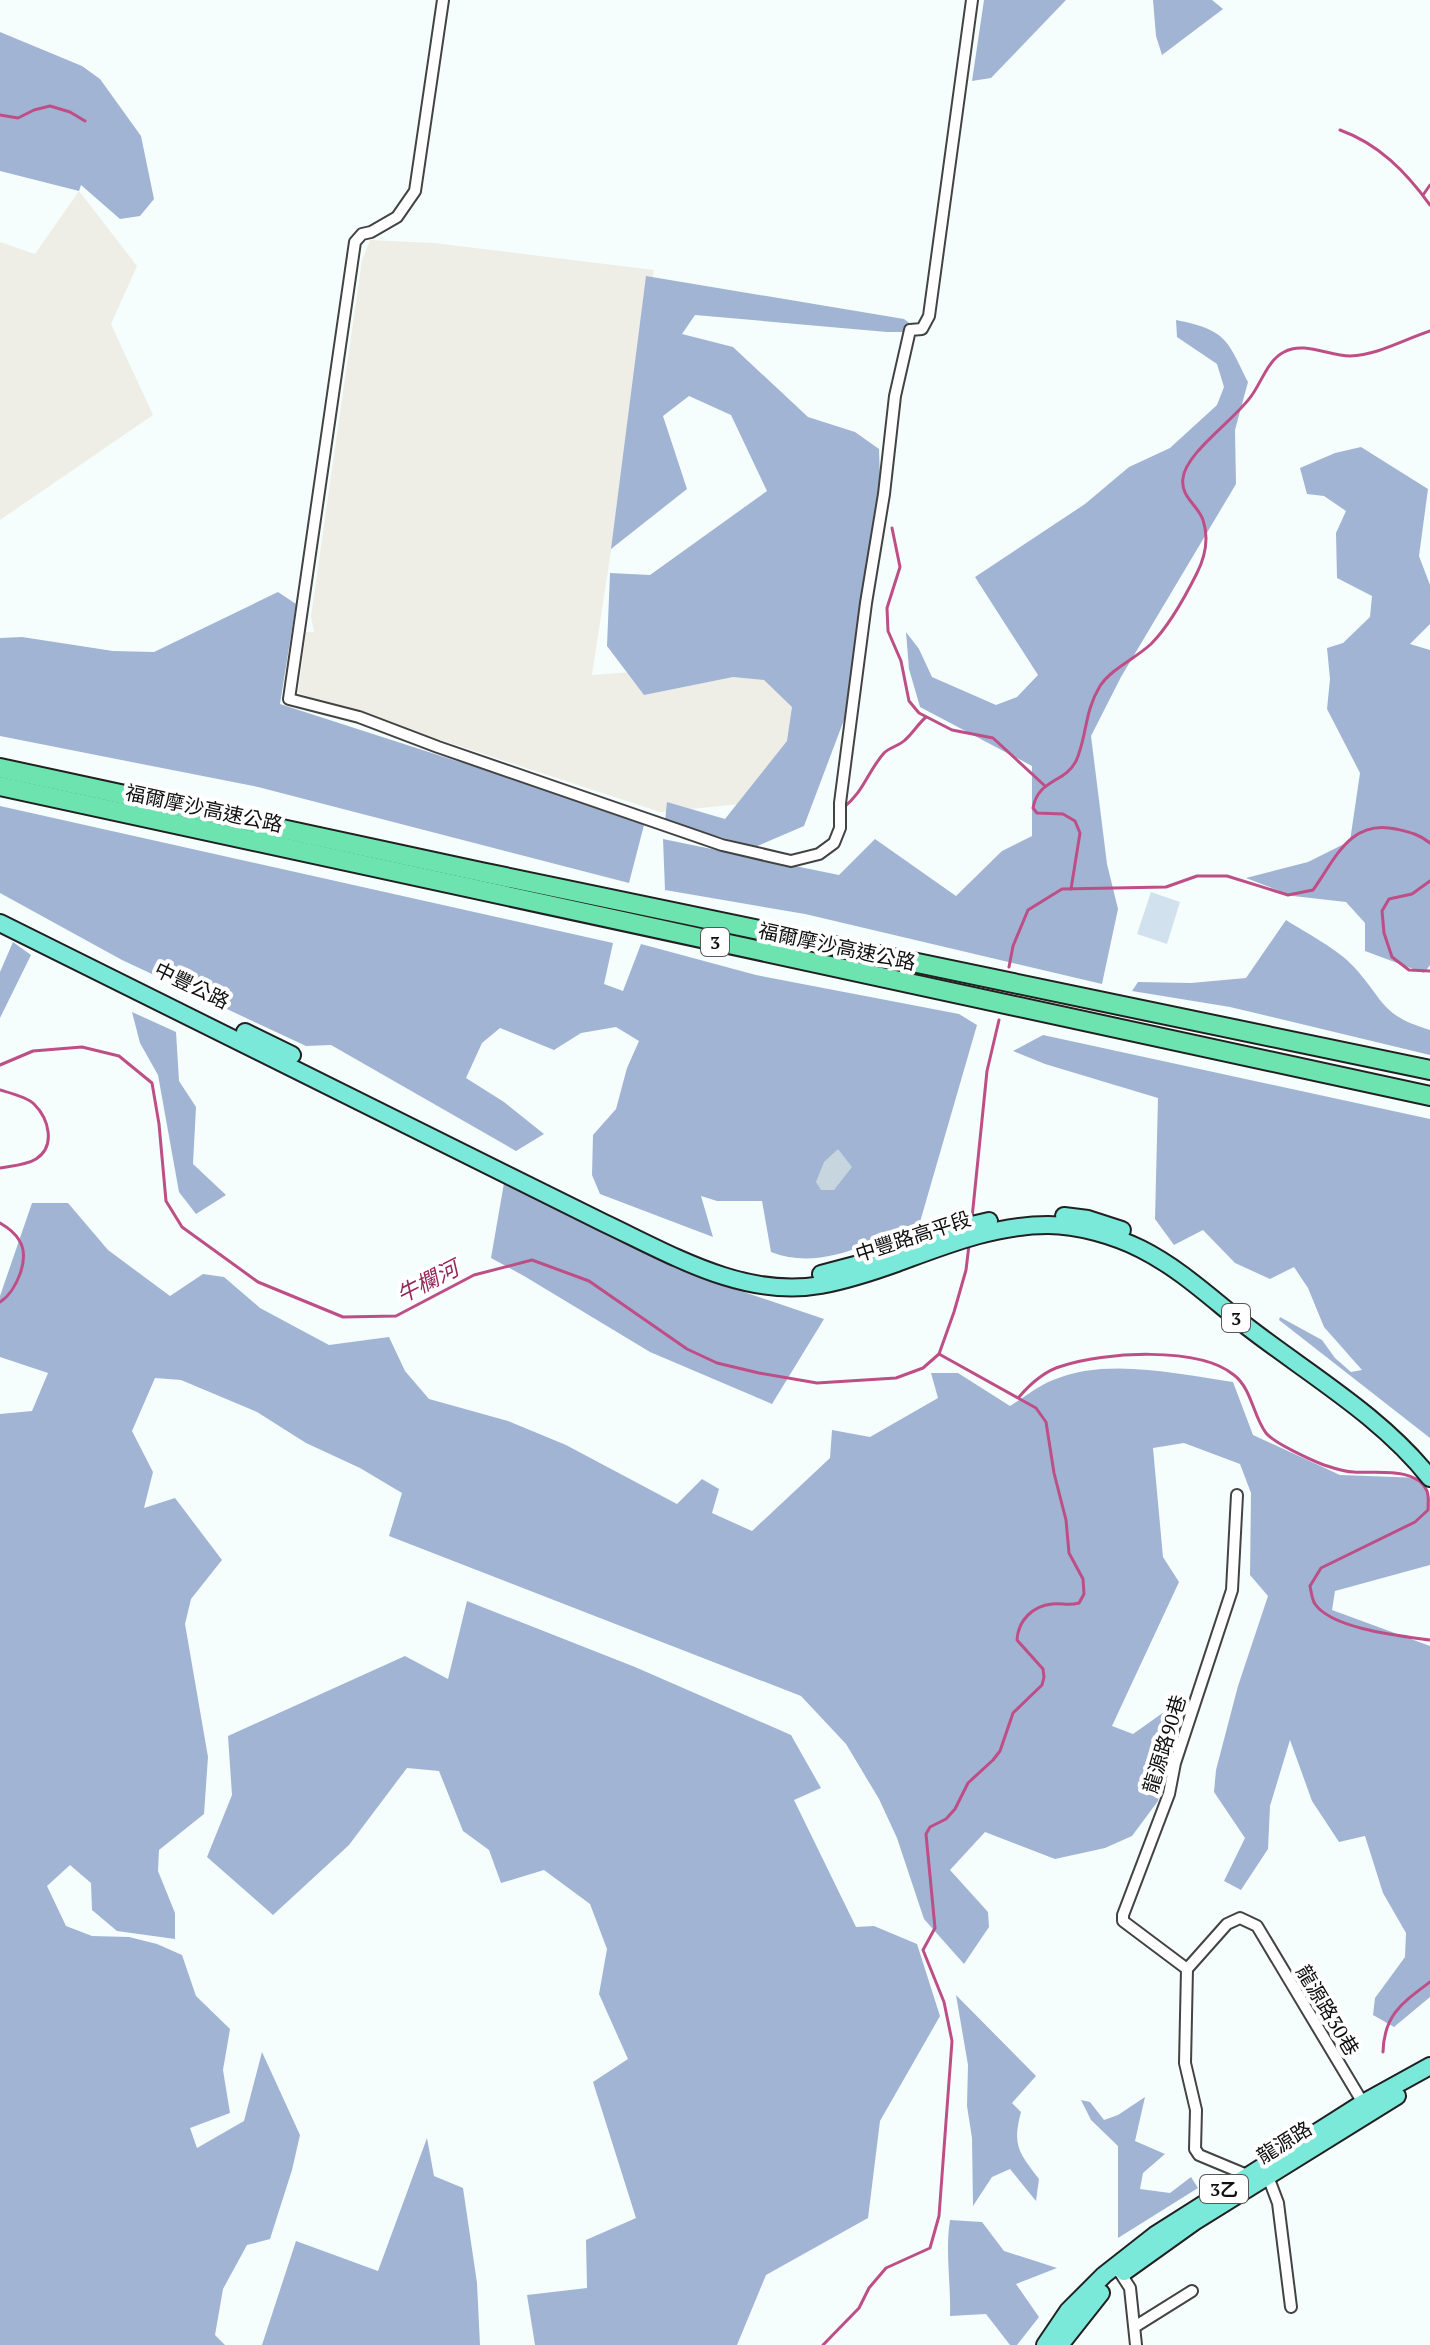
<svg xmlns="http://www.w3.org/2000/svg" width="1430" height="2345" font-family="'PT Serif','Noto Sans TC',serif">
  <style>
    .industrial { fill: #eeeee6 }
    .forest { fill: #a2b4d4 }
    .cemetery { fill: #c7d5df }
    .pitch { fill: #d2e1ee }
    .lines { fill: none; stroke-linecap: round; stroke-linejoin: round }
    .stream { stroke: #be4e86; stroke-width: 3 }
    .street-casing { stroke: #434343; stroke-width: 14 }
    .primary-casing { stroke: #212121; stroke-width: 20 }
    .highway-casing { stroke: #212121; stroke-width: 22 }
    .street { stroke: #fff; stroke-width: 10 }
    .primary { stroke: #7ae9da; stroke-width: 16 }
    .highway { stroke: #6de4b0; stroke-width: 18 }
    .labels { text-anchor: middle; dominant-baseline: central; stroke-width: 8; stroke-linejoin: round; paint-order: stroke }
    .shield { fill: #fff; stroke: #585858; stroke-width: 2 }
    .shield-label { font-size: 18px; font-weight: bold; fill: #101010 }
    .street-label { font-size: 20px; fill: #101010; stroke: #fff }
    .water-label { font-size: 22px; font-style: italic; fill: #952759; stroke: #fff }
  </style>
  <rect width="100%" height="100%" fill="#f5fefd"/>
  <g class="industrial">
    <path d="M79,191L137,266L111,324L153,415L0,520V242L35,254Z"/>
    <path d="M370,240L434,243L654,270L592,675L766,662L803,716L752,803L660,812L298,693L306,632H314L311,616L362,260Z"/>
  </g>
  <g class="forest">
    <path d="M984,0H1066L991,78L972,81Z"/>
    <path d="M1153,0H1212L1223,9L1162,55L1156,36Z"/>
    <path d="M0,32L82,66L100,79L141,136L154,199L140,216L120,219L81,185L79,191L0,171Z"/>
    <path d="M646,276L904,319L921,332H887L695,315L682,334L733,347L808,417L855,432L879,449L881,509L853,696L804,826L755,847L665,821L667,802L725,819L787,741L792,707L764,680L733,677L644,695L607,646L610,573L650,575L767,491L731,415L689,396L663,416L687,489L611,549Z"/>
    <path d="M1176,320C1226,330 1227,339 1248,382L1235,430L1236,484L1121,677L1091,736L1107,864L1118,909L1102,984L805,914L665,890L663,839L839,875L875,839L956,896L1002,851L1032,836V766L920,707L909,669L906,632L919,649L932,677L996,705L1017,697L1038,675L975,577L1085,504L1129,467L1170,448L1217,405L1224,387L1217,364L1177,337Z"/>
    <path d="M1361,447L1428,489L1419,556L1430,585V624L1410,644L1430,650V965L1424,973L1365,951V923L1346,902L1293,896L1246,878L1308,862L1350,841L1360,773L1327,709L1330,679L1327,648L1343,643L1370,617L1372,596L1337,578L1336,533L1346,511L1324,496L1307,494L1300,468L1335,453Z"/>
    <path d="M278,592L296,604L280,704L624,815L644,825L629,883L258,787L0,736V638L22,637L113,651L154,652Z"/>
    <path d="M0,806L613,943L604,984L623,991L641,944L756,975L959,1014L977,1025L920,1222C873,1241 822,1272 771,1252L762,1201H717L701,1196L713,1237L600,1194L592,1175L593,1135L616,1109L627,1068L639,1041L616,1027L581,1033L554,1050L500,1028L482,1043L466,1078L504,1102L544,1134L516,1151L331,1045L306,1046L122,960L0,893Z"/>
    <path d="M1286,920C1306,933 1338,949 1354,967C1385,1001 1380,1015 1430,1030V1055L1230,1007L1132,991L1138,982L1191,983L1246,978Z"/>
    <path d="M13,942L31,955L0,1018V972Z"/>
    <path d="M132,1012L176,1032L179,1081L196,1107L193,1164L226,1195L196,1214L179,1192L158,1075L140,1043Z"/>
    <path d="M1043,1035L1430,1119V1438L1279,1320L1280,1317L1322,1340L1335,1358L1351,1372L1362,1370L1324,1327L1308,1288L1294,1267L1270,1279L1235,1263L1203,1230L1174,1245L1155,1219L1158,1098L1045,1064L1013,1051Z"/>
    <path d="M504,1183L630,1245L726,1286L824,1319L772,1404L650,1352L524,1276L491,1258Z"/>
    <path d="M32,1203H68L108,1250L170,1296L203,1274L224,1277L260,1308L329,1345L389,1337L405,1371L429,1399L508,1421L566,1445L677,1504L702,1479L719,1489L712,1513L752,1531L830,1458L832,1430L870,1437L938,1398L931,1373H958L1010,1406C1023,1398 1038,1386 1053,1380C1106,1357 1178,1374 1233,1382L1253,1435L1340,1475L1422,1478L1430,1498V1565L1335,1591L1332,1610L1430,1646V1997L1394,2027L1373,2015L1375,1998L1405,1957L1406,1933L1383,1893L1365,1836L1339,1842L1312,1801L1290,1740L1270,1806L1268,1849L1241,1890L1224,1881L1245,1838L1214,1792L1216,1770L1238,1686L1268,1596L1250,1575L1251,1493L1240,1464L1184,1443L1153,1448L1163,1557L1179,1582L1112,1726L1133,1734L1164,1712L1168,1739L1158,1801L1132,1836L1105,1848L1055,1859L985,1832L950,1870L988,1912L989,1927L964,1964L924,1919L897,1838L879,1799L846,1744L801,1696L389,1536L402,1493L360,1468L306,1443L257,1412L181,1380L155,1378L132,1431L153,1472L144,1508L175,1498L222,1560L191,1599L185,1624L208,1757L204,1814L159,1850L158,1871L175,1913V1939L117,1931L92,1910L91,1883L70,1865L47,1886L66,1926L92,1936L129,1937L157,1944L182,1955L196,1996L230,2029L223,2070L230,2113L190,2128L197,2148L244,2121L262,2052L300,2135L292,2170L270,2239L247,2245L223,2289L215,2335L225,2345H0V1414L32,1411L48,1373L0,1357V1296Z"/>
    <path d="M467,1601L635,1667L791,1735L821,1788L794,1800L856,1927L874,1926L917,1944L940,2016L880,2121L868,2218L766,2275L737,2345H535L527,2295L587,2288L586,2240L636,2218L593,2082L628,2059L599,1994L607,1949L590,1904L544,1870L501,1883L489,1850L463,1831L439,1771L407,1768L349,1845L273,1915L207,1857L232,1795L228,1736L405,1656L448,1679Z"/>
    <path d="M956,1995L1036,2076L1012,2103L1021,2112C1012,2146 1019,2153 1039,2179L1036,2201L1010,2169L992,2177L973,2206L972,2138L967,2106L968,2065Z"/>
    <path d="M1145,2097L1135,2141L1165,2154L1143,2173L1140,2189L1170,2193L1191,2177L1198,2188L1118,2238V2146L1091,2120L1081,2100L1090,2102L1104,2120L1118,2115Z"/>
    <path d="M427,2138L434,2176L463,2188L477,2283L480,2345H262L296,2241L378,2271Z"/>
    <path d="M950,2220L982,2222L1004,2251L1057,2268L1016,2284L1039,2317L1017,2345H1010L986,2314L950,2316C951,2283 945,2252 950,2220Z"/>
  </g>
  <path class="cemetery" d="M838,1149L852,1167L834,1190H821L816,1182L824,1162Z"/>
  <path class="pitch" d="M1151,892L1180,902L1167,944L1137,934Z"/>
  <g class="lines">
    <g class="stream">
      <path d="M0,115L18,118L34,110L50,106L70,112L85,121"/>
      <path d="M1340,130C1379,144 1406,172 1430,205"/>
      <path d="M1423,195L1430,185"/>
      <path d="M892,528L900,567L887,608L888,631L901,661L909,701L919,713L952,730L993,738L1044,785"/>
      <path d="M843,808C863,793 868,771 884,753C890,747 899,746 905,740C913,733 918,724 926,717"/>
      <path d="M1430,881L1412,894L1389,899L1382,911L1384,933L1392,957L1409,970L1430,971"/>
      <path d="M1071,889L1080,833L1075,821L1063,814L1037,813L1033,808C1038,779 1065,783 1076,761C1087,737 1084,712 1100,686C1112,668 1135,659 1151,644C1170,625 1185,597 1197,573C1205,557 1209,538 1203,520C1198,505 1180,497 1183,478C1186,452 1237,418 1252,395C1262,381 1268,360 1284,352C1304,341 1329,356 1350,356C1378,355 1403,340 1430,331"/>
      <path d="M1009,967L1013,946L1028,910L1062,889L1166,887L1197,876H1227L1288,895L1313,890C1336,858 1350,819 1396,829C1409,832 1419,834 1430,843"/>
      <path d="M0,1065L33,1051L82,1047L119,1056L152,1083L159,1124L166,1201L182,1227L258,1282L343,1317L396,1316L474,1275L532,1260L589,1281L687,1349L717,1363L759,1373L817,1383L896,1378L923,1368L939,1354L954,1312L966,1270L969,1245"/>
      <path d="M0,1090C10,1093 27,1097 34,1104C49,1119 56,1146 36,1159C27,1165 11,1166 0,1168"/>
      <path d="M972,1218L987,1071L999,1020"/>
      <path d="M0,1223C7,1227 15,1233 19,1240C31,1258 16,1292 0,1302"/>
      <path d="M1019,1397C1031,1383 1044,1371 1062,1366C1103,1352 1199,1346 1234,1375C1252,1389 1253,1416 1266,1433C1274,1443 1311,1460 1324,1465C1333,1468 1345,1472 1354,1472C1375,1474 1416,1466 1427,1491C1429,1496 1428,1505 1428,1510L1415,1522L1321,1568L1310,1586C1311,1591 1312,1600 1315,1604C1332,1629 1401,1636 1430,1640"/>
      <path d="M1383,2052C1384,2015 1402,2003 1430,1982"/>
      <path d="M823,2345L859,2308L869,2288L886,2268L930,2248L939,2216L952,2041L944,2002L923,1950L935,1928L926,1834L930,1827L946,1819L955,1809L968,1783L993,1760L1000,1751L1013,1713L1042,1685L1044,1677L1043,1669L1017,1640C1018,1621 1032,1606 1052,1604C1062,1603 1069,1606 1079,1603L1084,1594L1083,1579L1069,1553L1066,1520L1054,1473L1046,1422L1036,1408L939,1354"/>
    </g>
    <defs>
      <g id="street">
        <path d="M443,0L415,191L397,217L371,232L362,234L355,242L289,699L359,717L438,747L722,845L791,861L819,854L834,843L840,828V803L866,603L884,494L895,396L910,330L922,329L929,316L972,0"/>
        <path d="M1187,1969L1123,1921V1915L1169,1794L1175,1763L1232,1590L1237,1495"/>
        <path d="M1267,2174L1278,2203L1291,2307"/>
        <path d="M1247,2175L1199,2155L1195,2149L1196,2110L1185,2063L1187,1969L1227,1924L1240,1918L1257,1926L1366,2108"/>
        <path d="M1119,2271L1130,2288L1136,2345"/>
        <path d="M1136,2326L1192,2291"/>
      </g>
      <g id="primary">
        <path d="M0,923L604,1223C670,1254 744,1299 821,1285C847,1280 872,1272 897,1263C946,1245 995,1225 1048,1225C1078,1225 1115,1236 1141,1249C1181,1269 1214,1301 1249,1328C1310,1375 1382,1417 1430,1478"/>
        <path d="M245,1032L292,1055"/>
        <path d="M1064,1216L1088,1219L1122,1230"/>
        <path d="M821,1274L855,1265L946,1231L989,1221"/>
        <path d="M1124,2272L1194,2222L1397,2096"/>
        <path d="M1045,2345L1068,2311L1104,2275L1155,2235L1363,2103L1430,2066"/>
        <path d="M1060,2345L1101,2293"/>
      </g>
      <g id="highway">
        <path d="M0,768L481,872L1430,1070"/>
        <path d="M0,786L1430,1096"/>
      </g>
    </defs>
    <use href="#street" class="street-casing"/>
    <use href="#primary" class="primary-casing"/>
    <use href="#highway" class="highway-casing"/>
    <use href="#street" class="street"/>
    <use href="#primary" class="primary"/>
    <use href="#highway" class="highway"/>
  </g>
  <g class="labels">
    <g class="shield">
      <rect x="701" y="928" width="28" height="28" rx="6"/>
      <rect x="1222" y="1304" width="28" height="28" rx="6"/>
      <rect x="1200" y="2175" width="48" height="28" rx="6"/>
    </g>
    <g class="shield-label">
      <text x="715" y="942">3</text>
      <text x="1236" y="1318">3</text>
      <text x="1224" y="2189">3乙</text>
    </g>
    <g class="street-label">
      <text transform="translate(204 808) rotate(12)">福爾摩沙高速公路</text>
      <text transform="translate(837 946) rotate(12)">福爾摩沙高速公路</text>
      <text transform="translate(192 985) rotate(26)">中豐公路</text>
      <text transform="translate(913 1236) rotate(-18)">中豐路高平段</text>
      <text transform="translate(1164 1744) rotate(-73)">龍源路90巷</text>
      <text transform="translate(1328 2010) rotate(59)">龍源路30巷</text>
      <text transform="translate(1284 2142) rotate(-32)">龍源路</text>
    </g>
    <g class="water-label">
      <text transform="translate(427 1281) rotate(-27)">牛欄河</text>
    </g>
  </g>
</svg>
